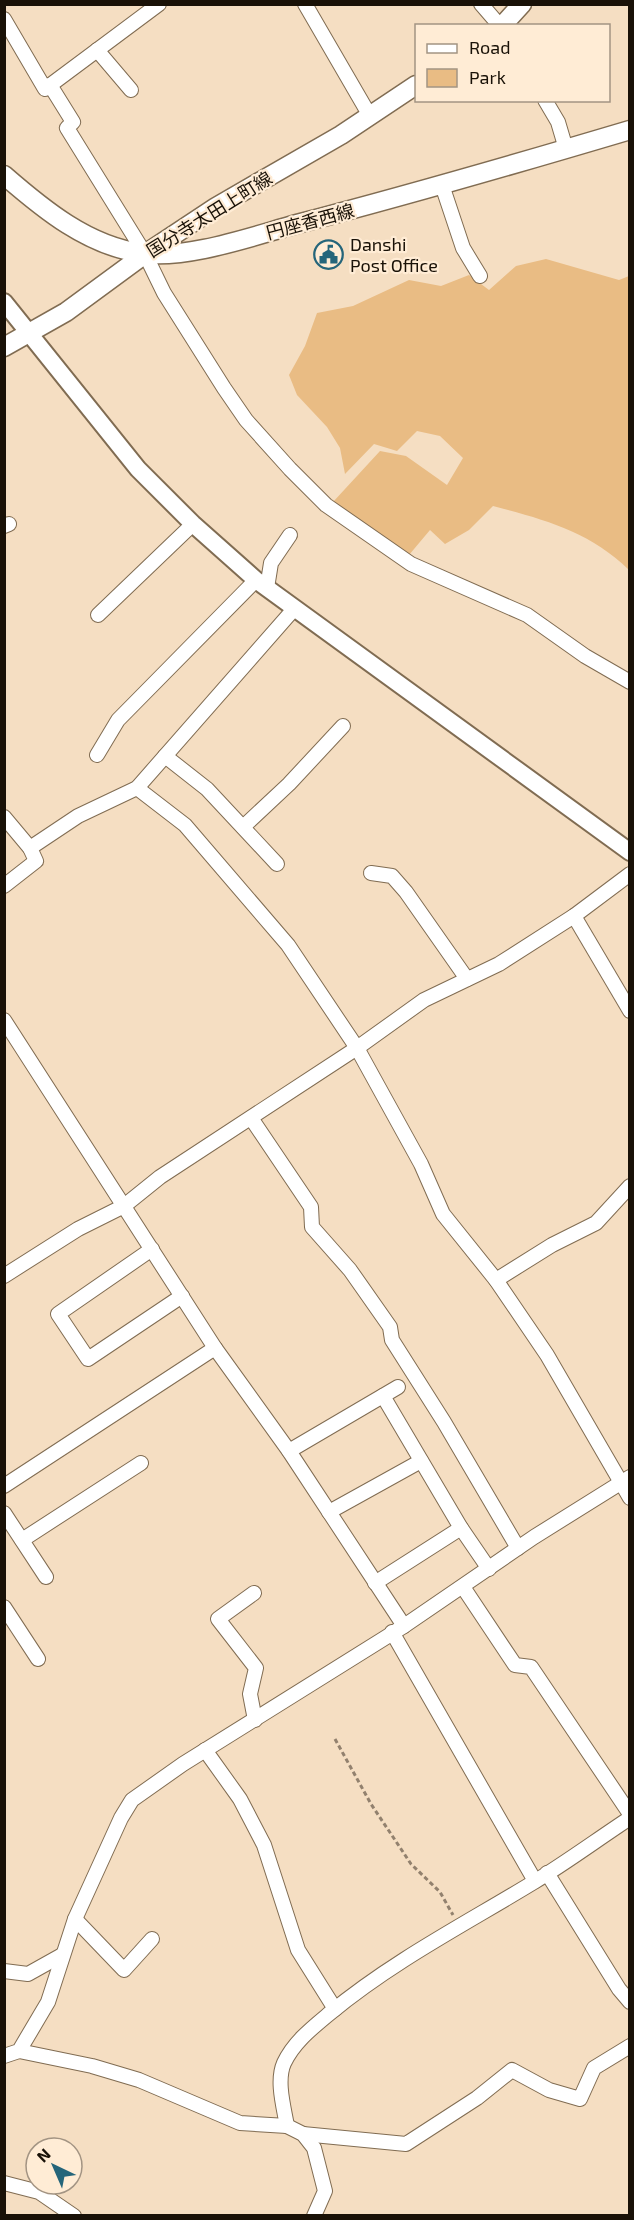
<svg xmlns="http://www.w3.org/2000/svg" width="634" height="2220" font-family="'Exo 2','Noto Sans JP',sans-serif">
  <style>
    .green { fill: #e9bc84 }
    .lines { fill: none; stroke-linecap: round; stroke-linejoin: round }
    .minor-casing { stroke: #806c52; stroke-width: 16 }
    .tertiary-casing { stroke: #806c52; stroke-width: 20 }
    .secondary-casing { stroke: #806c52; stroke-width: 21 }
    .path { stroke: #92816e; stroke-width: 3; stroke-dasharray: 4.5 3; stroke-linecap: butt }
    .minor { stroke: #fff; stroke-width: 14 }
    .tertiary { stroke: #fff; stroke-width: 16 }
    .secondary { stroke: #fff; stroke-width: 18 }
    .labels { text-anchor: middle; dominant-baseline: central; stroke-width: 4.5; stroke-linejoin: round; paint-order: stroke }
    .street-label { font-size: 18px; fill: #191107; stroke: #ffecd5 }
    .poi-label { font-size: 18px; fill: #191107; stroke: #ffecd5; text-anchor: start }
  </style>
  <rect width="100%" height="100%" fill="#f5dec2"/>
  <path class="green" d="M546,259L619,280L629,276V570C589,531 545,520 493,506L469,530L445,544L430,530L409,555L357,522L333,502L380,451L406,456L447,485L463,458L440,436L417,431L397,451L374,444L345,474L340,448L327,427L297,395L289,375L305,346L317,313L353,306L409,280L441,286L469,275L489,290L516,266Z"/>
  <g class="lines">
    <defs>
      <g id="minor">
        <path d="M305,4L370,116"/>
        <path d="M481,4L500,26"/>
        <path d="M4,19L45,89L159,4"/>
        <path d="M97,50L131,90"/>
        <path d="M50,85L73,122L67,128L145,254L164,293L224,388L246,420L290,469L326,505L411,564L527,615L585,656L630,682"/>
        <path d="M545,100L558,122L566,149"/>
        <path d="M442,185L463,248L480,276"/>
        <path d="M4,526L9,524"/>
        <path d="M267,588L271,563L290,535"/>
        <path d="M98,615L193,524"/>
        <path d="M97,755L118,720L256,580"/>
        <path d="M165,756L207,789L277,864"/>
        <path d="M137,788L185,825L288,945L357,1048L421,1164L443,1214L496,1280L547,1355L630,1498"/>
        <path d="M4,817L30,848L36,861L4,886"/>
        <path d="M243,827L289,784L343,726"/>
        <path d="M30,848L78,816L137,788L294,609"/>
        <path d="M371,873L392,876L406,892L467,979"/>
        <path d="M574,916L630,1011"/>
        <path d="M4,1020L215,1348L289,1451L404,1626"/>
        <path d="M251,1118L311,1207L312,1227L350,1270L390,1327L392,1340L444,1422L518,1548"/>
        <path d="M152,1249L58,1314L88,1359L182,1296"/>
        <path d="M4,1276L78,1229L124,1206L160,1177L357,1048L424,1000L499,964L574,916L630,874"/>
        <path d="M496,1280L552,1245L596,1223L630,1186"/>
        <path d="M383,1396L461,1528L489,1569"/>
        <path d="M289,1451L398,1387"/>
        <path d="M4,1486L215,1348"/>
        <path d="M329,1512L421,1461"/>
        <path d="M4,1513L46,1577"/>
        <path d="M22,1540L141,1463"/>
        <path d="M375,1583L461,1528"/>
        <path d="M463,1587L515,1665L531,1667L630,1814"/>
        <path d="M254,1593L218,1619L256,1668L250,1694L255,1720"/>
        <path d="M4,1607L38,1659"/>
        <path d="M392,1632L535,1881"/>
        <path d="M205,1750L240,1799L264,1845L298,1950L335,2009"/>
        <path d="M547,1873L619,1989L630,2002"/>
        <path d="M75,1919L124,1970L152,1939"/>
        <path d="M4,1971L28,1974L62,1955"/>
        <path d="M19,2051L92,2066L139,2080L240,2123L287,2126L303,2134L314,2148L325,2191L314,2216"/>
        <path d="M4,2056L19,2051L48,2002L75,1919L121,1818L132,1800L183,1764L404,1626L534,1537L630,1477"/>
        <path d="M287,2126C284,2108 276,2081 284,2063C294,2042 312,2028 330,2013C393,1961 465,1924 534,1882C567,1862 598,1839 630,1818"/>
        <path d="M303,2134L406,2144L477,2098L512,2070L549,2090L580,2099L594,2068L630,2046"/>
        <path d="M4,2183L39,2192L74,2216"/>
      </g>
      <path id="tertiary" d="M4,302L138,469L193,524L256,580L630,852"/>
      <g id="secondary">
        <path d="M502,26L522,4"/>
        <path d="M4,175C43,209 88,246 141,253C186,260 253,236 297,224C408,195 519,163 630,130"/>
        <path d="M4,347L66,312L145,254L216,207L341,135L416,85"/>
      </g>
    </defs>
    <use href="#minor" class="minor-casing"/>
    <use href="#tertiary" class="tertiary-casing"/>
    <use href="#secondary" class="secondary-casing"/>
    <path class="path" d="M335,1739L371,1804L411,1864L440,1892L453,1915"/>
    <use href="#minor" class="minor"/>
    <use href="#tertiary" class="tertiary"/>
    <use href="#secondary" class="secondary"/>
  </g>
  <defs>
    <symbol id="civic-ring" viewBox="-11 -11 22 22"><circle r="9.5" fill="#ffecd5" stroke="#25657a" stroke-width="1.5"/><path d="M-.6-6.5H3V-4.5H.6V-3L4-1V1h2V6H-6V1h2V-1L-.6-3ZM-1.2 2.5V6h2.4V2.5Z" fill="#25657a"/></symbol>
  </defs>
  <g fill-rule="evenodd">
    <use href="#civic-ring" x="312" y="238" width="33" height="33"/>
  </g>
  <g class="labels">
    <g class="street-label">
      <text transform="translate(209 214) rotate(-32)">国分寺太田上町線</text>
      <text transform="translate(310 221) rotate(-15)">円座香西線</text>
    </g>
    <g class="poi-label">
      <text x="350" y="244">Danshi<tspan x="350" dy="21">Post Office</tspan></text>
    </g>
  </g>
  <rect width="634" height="2220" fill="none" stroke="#191107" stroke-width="12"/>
  <rect x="415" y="24" width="195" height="78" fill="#ffecd5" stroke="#a39483" stroke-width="1.5"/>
  <rect x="427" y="44" width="30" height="9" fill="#ffffff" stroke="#a39483" stroke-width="1.5"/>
  <text x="469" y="54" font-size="18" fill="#191107">Road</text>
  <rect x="427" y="69" width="30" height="18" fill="#e9bc84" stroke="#a39483" stroke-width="1.5"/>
  <text x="469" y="84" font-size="18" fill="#191107">Park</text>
  <g transform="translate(54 2166) rotate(316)"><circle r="28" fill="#ffecd5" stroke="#a39483" stroke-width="1.5"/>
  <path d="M0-4.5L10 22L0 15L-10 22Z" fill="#25657a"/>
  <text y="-9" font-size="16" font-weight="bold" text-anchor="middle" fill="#191107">N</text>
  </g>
</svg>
